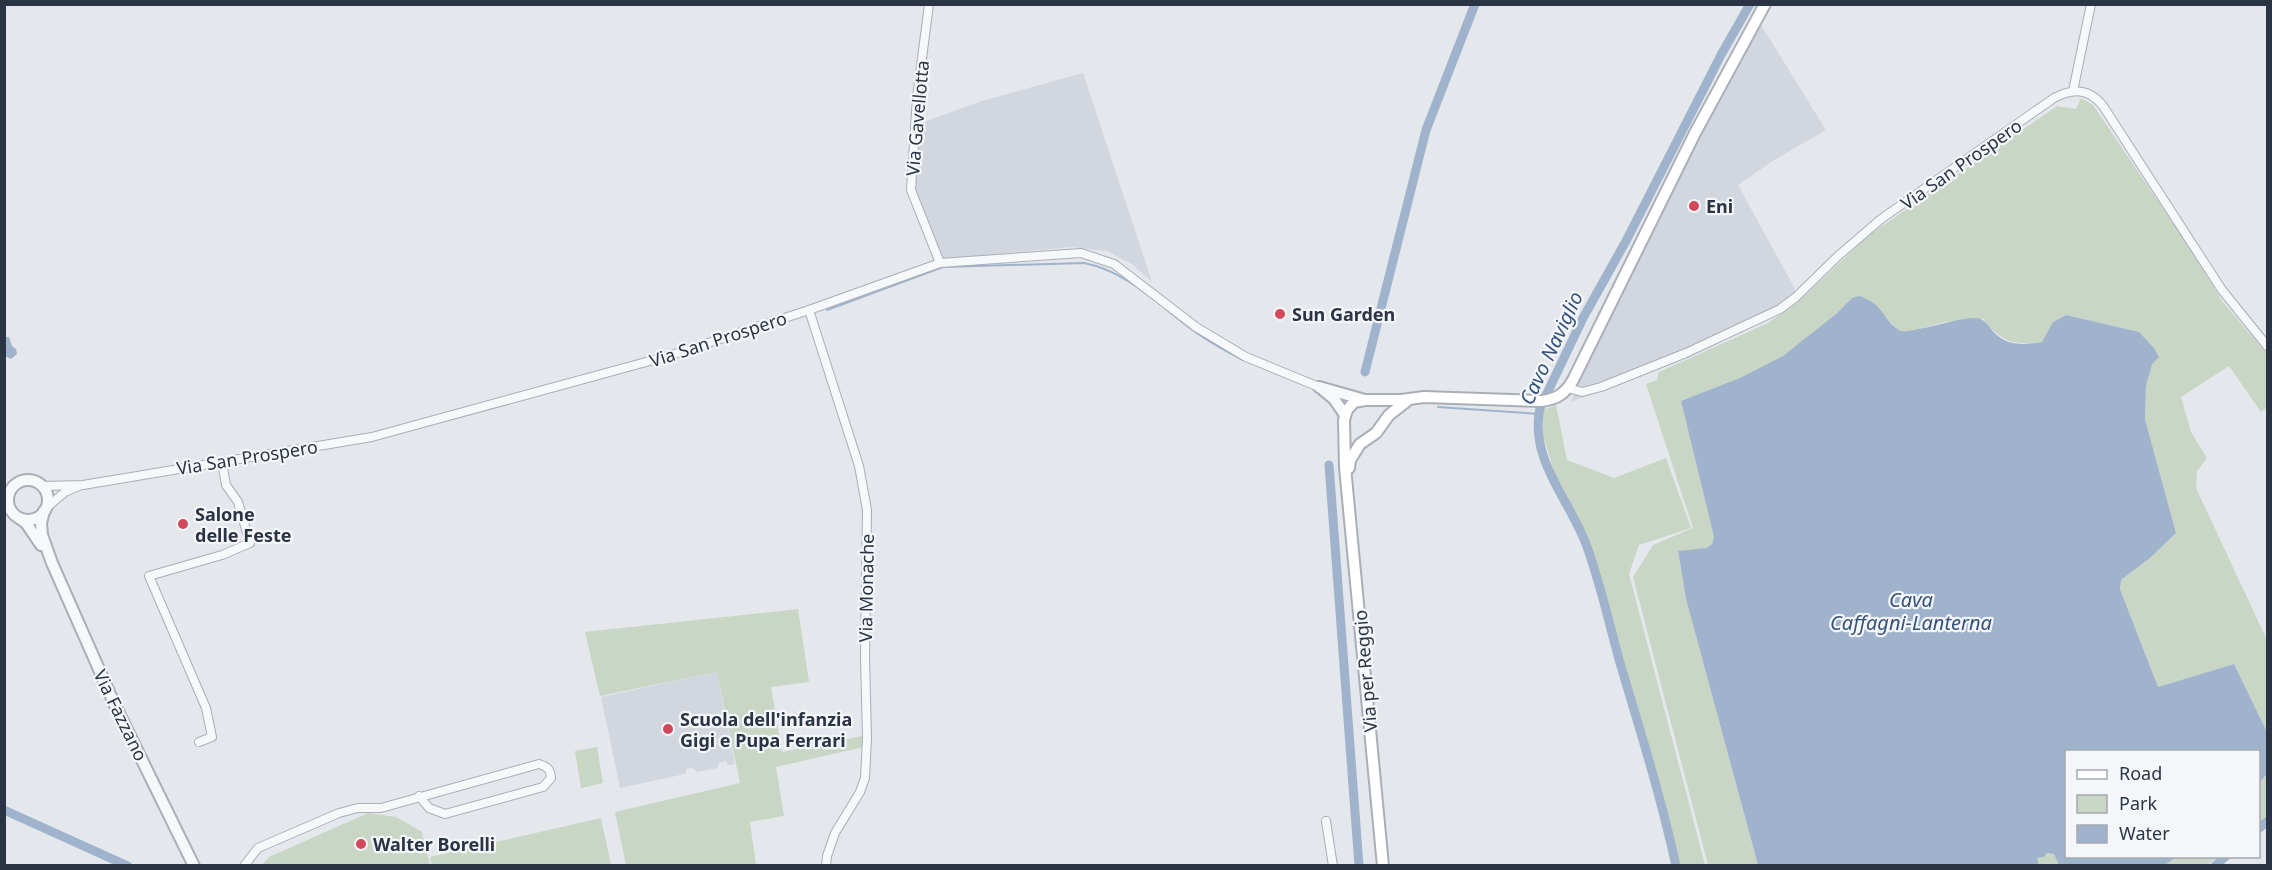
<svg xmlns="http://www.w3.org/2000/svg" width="2272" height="870" font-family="'Noto Sans',sans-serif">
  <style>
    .built { fill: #d2d6de }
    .green { fill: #c9d6c5 }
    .water { fill: #9fb4cc }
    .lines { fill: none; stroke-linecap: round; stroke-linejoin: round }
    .stream { stroke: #9fb4cc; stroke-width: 2 }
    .canal { stroke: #9fb4cc; stroke-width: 9 }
    .minor-casing { stroke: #a9aeb7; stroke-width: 10 }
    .tertiary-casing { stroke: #a9aeb7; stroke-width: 14 }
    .secondary-casing { stroke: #a9aeb7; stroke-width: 14 }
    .minor { stroke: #f7f8fa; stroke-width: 8 }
    .tertiary { stroke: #f7f8fa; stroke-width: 10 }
    .secondary { stroke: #fff; stroke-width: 10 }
    .poi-dot { fill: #d1495b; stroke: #f4f6f9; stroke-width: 2 }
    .labels { text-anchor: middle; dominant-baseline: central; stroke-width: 4.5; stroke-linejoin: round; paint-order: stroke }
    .street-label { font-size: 18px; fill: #2b3445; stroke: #f4f6f9 }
    .poi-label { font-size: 18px; font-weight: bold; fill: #2b3445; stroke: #f4f6f9; text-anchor: start }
    .water-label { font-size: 20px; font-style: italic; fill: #34527a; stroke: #f4f6f9 }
  </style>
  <rect width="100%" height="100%" fill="#e4e7ec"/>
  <g class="built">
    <path d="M1761,25L1826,130L1774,160L1738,185L1796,291L1777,306L1751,319L1656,362L1638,376L1571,402L1580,378L1650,234L1721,95Z"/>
    <path d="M1083,73L1152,282L1132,264L1107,251L1071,247L985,255L940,266L911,180L918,124L982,101Z"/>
    <path d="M717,672L735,764L728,765L726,761L719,763L717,768L697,772L692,768L687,769L685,774L620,788L601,697Z"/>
  </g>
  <g class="green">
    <path d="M2081,98L2093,105L2192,251L2222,301L2267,354V407L2261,412L2229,366L2181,397L2191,432L2207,458L2197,471L2196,488L2267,640V732L2234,664L2158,687L2120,589L2121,580L2150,558L2176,533L2145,419L2146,386L2154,348L2138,332L2066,315L2053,322L2043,342C2012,345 2003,343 1983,319L1944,322L1906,333L1899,331L1873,303L1852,298C1832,319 1808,339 1784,355C1754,376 1715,388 1681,401L1714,537L1712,544L1706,548L1678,552L1686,599L1758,865H1708L1633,577L1653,545L1693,528L1646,384L1657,380L1659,372L1768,323L1797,303L1869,235L2057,106L2076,109Z"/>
    <path d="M1556,405L1567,460L1614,478L1666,458L1691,528L1639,545L1629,574L1705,865H1680L1589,541L1556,477L1543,436V410Z"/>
    <path d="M798,609L809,682L771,687L782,752L863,736L864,747L776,767L784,816L750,822L756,865H626L615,812L740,783L717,672L600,696L585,632Z"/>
    <path d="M597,747L603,783L581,788L575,751Z"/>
    <path d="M2267,774V816L2259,824V783Z"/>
    <path d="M368,813L396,817L422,832L430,865H262L269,857Z"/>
    <path d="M601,818L611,865H432L430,857Z"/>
    <path d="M2047,853L2054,854L2059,865H2039L2037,858L2043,857Z"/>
    <path d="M2176,856H2218V857L2207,865H2165Z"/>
  </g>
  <g class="water">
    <path d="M1860,296C1864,298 1869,300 1872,302C1883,309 1889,326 1901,331C1907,334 1959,318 1973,318C1987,317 1989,329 1998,336C2011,347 2028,344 2042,342L2053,322L2066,315L2139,332L2154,348L2159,357L2152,364L2146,386L2145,419L2176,533L2150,558L2121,580L2120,589L2158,687L2234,664L2267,732V774L2259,783L2258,752H2066V856L2176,857L2165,865H2059L2054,854L2047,853L2044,857L2037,858L2039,866L1758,865L1686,599L1678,551L1706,548L1712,544L1714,537L1681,401L1740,378L1783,356L1836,314L1852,298Z"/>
    <path d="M5,337H9L12,346L16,349L17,354L11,359L5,356Z"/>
  </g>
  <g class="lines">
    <g class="stream">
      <path d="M827,310L943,267L1084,263C1127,271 1160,306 1194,331C1210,343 1226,351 1243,360"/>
      <path d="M1438,407L1539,414"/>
    </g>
    <g class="canal">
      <path d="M1365,372L1426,130L1475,4"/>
      <path d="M1329,465L1359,866"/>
      <path d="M4,810L128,866"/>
      <path d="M2258,829L2268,821"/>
      <path d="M1676,866C1661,797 1640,730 1620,663C1609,623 1600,582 1586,544C1569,499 1529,459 1540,408L1583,318L1626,241L1721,55L1750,4"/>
      <path d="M2215,866L2226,856"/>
    </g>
    <defs>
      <g id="minor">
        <path d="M929,4L917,97L911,190L940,263"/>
        <path d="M2073,91L2091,4"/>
        <path d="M809,310L859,466L867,510L865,657L867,738L865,778L860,792L835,833L827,856L826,866"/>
        <path d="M1568,388L1582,392L1601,387L1686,353L1780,309L1796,297L1838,256L1881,219L2054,98C2073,88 2089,88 2103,106L2222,290L2268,347"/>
        <path d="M42,486L83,485L372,437L401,429L668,356L809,310L940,263L1081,253L1114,264L1196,327L1246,357L1319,387"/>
        <path d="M46,508L65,492L79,486"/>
        <path d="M199,742L212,737L206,708L149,576L222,555L250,543L238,502L226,485L222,462"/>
        <path d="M1326,821L1333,866"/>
        <path d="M244,866L258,848L339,813L358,808H381L539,764C548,767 550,769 551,778L543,787L445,814L429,808L419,796"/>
      </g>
      <g id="tertiary">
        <path d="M1319,387L1365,400"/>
        <path d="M1322,389L1334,399L1345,415"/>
        <circle cx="28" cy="500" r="20"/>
        <path d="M44,511L41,523L42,535L52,563L113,701L194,866"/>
        <path d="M19,518L26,523L41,545"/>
      </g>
      <g id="secondary">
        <path d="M1349,468L1350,460L1360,444L1376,433L1389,415L1407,401"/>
        <path d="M1383,866L1345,467L1344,420L1347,410L1354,402L1365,400H1401L1424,397L1541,401C1557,399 1565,394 1573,380L1695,133L1765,4"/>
      </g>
    </defs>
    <use href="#minor" class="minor-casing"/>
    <use href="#tertiary" class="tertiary-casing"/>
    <use href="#secondary" class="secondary-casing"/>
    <use href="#minor" class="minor"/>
    <use href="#tertiary" class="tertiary"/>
    <use href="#secondary" class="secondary"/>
  </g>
  <g class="poi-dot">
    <circle cx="1694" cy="206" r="6"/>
    <circle cx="1280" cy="314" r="6"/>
    <circle cx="183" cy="524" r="6"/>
    <circle cx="668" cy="729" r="6"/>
    <circle cx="361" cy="844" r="6"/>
  </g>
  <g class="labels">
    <g class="street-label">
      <text transform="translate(917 118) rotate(-85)">Via Gavellotta</text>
      <text transform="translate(1961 164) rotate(-35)">Via San Prospero</text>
      <text transform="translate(718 339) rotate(-18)">Via San Prospero</text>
      <text transform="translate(247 457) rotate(-9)">Via San Prospero</text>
      <text transform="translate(866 588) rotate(-89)">Via Monache</text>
      <text transform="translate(1365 671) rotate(-95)">Via per Reggio</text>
      <text transform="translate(121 715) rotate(64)">Via Fazzano</text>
    </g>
    <g class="poi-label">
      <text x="1706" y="206">Eni</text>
      <text x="1292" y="314">Sun Garden</text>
      <text x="195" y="514">Salone<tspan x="195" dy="21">delle Feste</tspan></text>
      <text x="680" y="719">Scuola dell'infanzia<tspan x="680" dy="21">Gigi e Pupa Ferrari</tspan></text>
      <text x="373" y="844">Walter Borelli</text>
    </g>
    <g class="water-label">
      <text transform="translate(1551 348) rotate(-65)">Cavo Naviglio</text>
      <text x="1911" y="599">Cava<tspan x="1911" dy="23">Caffagni-Lanterna</tspan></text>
    </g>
  </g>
  <rect width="2272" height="870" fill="none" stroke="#2b3445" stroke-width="12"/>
  <rect x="2065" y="750" width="195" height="108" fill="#f4f6f9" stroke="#a4a8b1" stroke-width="1.5"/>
  <rect x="2077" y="770" width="30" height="9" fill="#ffffff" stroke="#a4a8b1" stroke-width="1.5"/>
  <text x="2119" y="780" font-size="18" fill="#2b3445">Road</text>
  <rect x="2077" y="795" width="30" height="18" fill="#c9d6c5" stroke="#a4a8b1" stroke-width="1.5"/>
  <text x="2119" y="810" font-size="18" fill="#2b3445">Park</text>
  <rect x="2077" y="825" width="30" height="18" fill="#9fb4cc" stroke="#a4a8b1" stroke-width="1.5"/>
  <text x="2119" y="840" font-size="18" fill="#2b3445">Water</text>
</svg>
